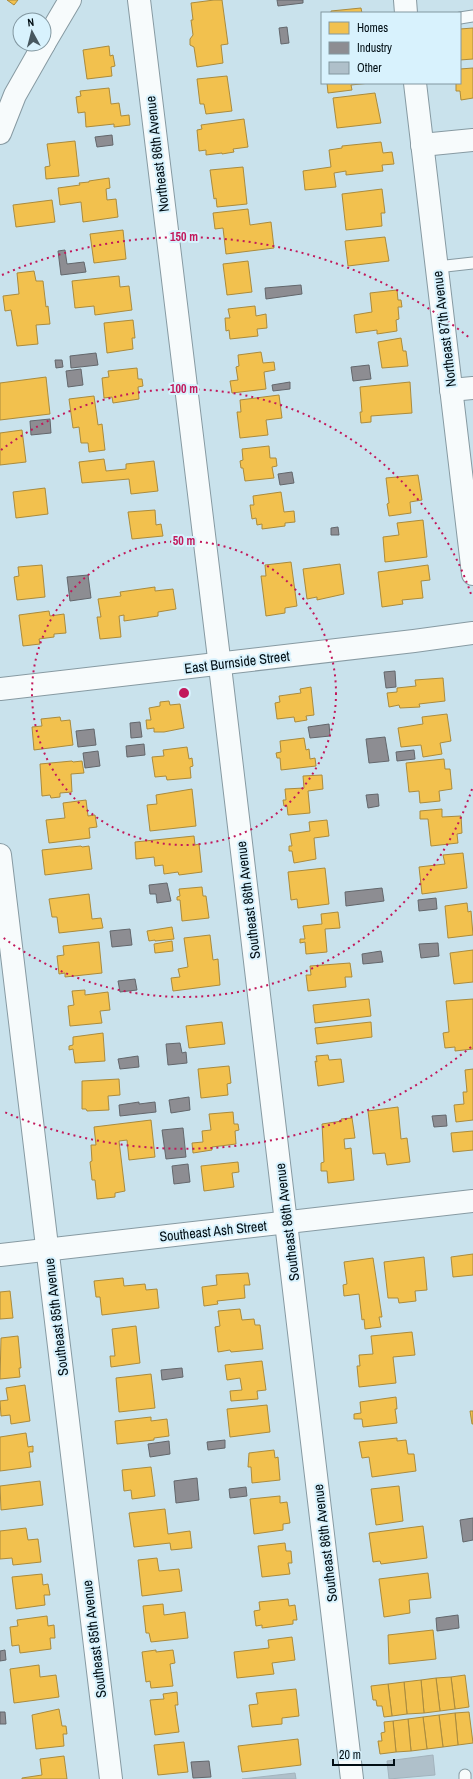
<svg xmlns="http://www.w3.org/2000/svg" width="473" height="1779" font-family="'Archivo Narrow',sans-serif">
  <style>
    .homes { fill: #f2c14e; stroke: #aa8b3d }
    .industry { fill: #8d8d92; stroke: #63676c }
    .building { fill: #afc0ca; stroke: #a2b3bd }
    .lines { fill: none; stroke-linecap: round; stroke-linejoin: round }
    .lane-casing { stroke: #879aa2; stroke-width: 13 }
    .street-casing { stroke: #879aa2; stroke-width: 24 }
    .secondary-casing { stroke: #879aa2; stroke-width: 24 }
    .lane { stroke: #f7fbfc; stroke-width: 11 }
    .street { stroke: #f7fbfc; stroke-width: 22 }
    .secondary { stroke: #f7fbfc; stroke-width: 22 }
    .ring { fill: none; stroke: #c2185b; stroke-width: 2; stroke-dasharray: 2 4 }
    .labels { text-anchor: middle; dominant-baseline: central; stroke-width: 4; stroke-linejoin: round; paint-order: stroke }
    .street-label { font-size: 14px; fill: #010e14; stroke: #d8f2fd }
    .centre { fill: #c2185b; stroke: #d8f2fd; stroke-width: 2 }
    .ring-label { font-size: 12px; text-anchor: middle; font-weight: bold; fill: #c2185b; stroke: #d8f2fd; stroke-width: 4; stroke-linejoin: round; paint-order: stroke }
  </style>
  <rect width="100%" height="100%" fill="#c9e2ec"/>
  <g class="homes">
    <path d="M7,0H18L14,5Z"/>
    <path d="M214,0H222L228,44L221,45L223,63L197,67L194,47L190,45V39L193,35L191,20H193L191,3Z"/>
    <path d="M361,8L362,13H331V11Z"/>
    <path d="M473,28V59L460,60V29Z"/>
    <path d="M109,46L110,56L113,55L115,66L111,67L112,76L87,79L83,50Z"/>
    <path d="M473,68V98L461,100L460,91H456V83H460V69Z"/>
    <path d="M227,76L232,111L206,114L204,104H200L197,79Z"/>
    <path d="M327,83H370L351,85L352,90L328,93Z"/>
    <path d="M109,88L111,104L119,103L121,116L129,115L130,125L114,127V124L86,127L85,112L78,113L76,97L81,96L80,91Z"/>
    <path d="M375,93L381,123L337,128L333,98Z"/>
    <path d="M244,119L248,147L233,149L234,152L222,154V153L206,155V150L199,151L197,130L202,129L201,125Z"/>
    <path d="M75,141L79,176L46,179L45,167L50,166L47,144Z"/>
    <path d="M381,142L383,153L392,152L394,164L382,165L383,171L346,175V171L334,173L336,187L305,190L303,171L331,167L329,150L342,148V146Z"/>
    <path d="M243,167L247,204L217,207L216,198L214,199L210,170Z"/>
    <path d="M109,178L110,188L106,189L107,200L116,199L118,217L83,222L81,202L60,205L58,188L80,185L79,183L89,182V181Z"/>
    <path d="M382,189L385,213H381L382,226L346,230L342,194Z"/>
    <path d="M52,200L55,222L16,227L13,205Z"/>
    <path d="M248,209L250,225L271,222L274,248L226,254L223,228L215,229L213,213Z"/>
    <path d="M123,230L126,259L94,263L90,234Z"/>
    <path d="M385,237L389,261L348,266L345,241Z"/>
    <path d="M248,261L252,292L227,295L223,264Z"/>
    <path d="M34,271L36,281H43L46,307L48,306L50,324L36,325L38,344L17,346L11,310L5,311L3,296L19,294L17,273Z"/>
    <path d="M119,276L120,287L129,286L132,310L95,315L94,306L75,308L72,281Z"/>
    <path d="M397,290L398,300H401L402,307H398L399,319L396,320L397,331L377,334V330L356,333L354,315L372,312L370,293Z"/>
    <path d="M255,306L256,316L266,314L267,328L257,329L258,336L230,339L229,330L226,331L225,318H230L228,309Z"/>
    <path d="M133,320L135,338H132L133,349L107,353L104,323Z"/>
    <path d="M401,338L403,351H406L408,366L382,368L378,342Z"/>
    <path d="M261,352L263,363L274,362L275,370L264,372L266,389L232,393L230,381L238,380L236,367L239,366L238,355Z"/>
    <path d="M137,368L138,379H142L143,386L138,387L139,399L113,403L112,397L104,398L102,378L109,377L108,371Z"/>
    <path d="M46,377L50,414L0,420V383Z"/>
    <path d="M410,382L412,413L371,416V422L361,423L360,412H362L360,387Z"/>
    <path d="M279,395L282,418L266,420L268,435L240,438L237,412H241L240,400Z"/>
    <path d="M94,396L98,425L102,424L105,450L89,452L88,443H81L79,427L73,428L69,399Z"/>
    <path d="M22,430L26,462L0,465V433Z"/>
    <path d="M269,446L270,458H276L277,466L272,467L274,478L245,481L243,468H241L240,461L243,460L242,449Z"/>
    <path d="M104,459L106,471L126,469V464L154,461L158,491L131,494L129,479L82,483L79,462Z"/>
    <path d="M418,475L422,500L410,502L411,513L389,516L387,504L389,503L386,478Z"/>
    <path d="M45,488L48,514L16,518L13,492Z"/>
    <path d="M281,492L284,512L294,511L295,522L285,523V526L262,529V524L257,525L256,518L252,519L250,505H254L253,496Z"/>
    <path d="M155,510L156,525L161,524L163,536L132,539L128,512Z"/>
    <path d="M423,520L427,557L385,562L383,537L399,535L397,523Z"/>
    <path d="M291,562L297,606L285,608V613L266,616L261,576H266L265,565Z"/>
    <path d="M340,564L344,594L317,600V597L307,599L303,569Z"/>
    <path d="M42,565L45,597L17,600L14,577L19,576L18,567Z"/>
    <path d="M428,565L430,580L421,581L423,598L402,600L403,604L382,607L378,572Z"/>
    <path d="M155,587V591L173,589L176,609L158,612V616L124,621V615L119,616L121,637L100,639L97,617H101L98,599L121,596L120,592Z"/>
    <path d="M49,611L50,616L64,614L66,633L54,634V637L39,639L40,644L23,646L19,615Z"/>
    <path d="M443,678L445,701L419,704L420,707L400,708L399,705L389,707L387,693L397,692V688L416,686L415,680Z"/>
    <path d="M311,687L314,715L306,716L307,720L295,722L294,717L277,719L275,703L280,702L279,696L301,693L300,689Z"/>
    <path d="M169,701L170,705L180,704L184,728L164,732H154V728L147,729L146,720H151L149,708L160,706V702Z"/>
    <path d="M447,714L451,741L440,743L442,754L423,757L421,745L401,747L398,728L423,724L422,717Z"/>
    <path d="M60,717L61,721L70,720L73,745L34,750L32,727L42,726L41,719Z"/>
    <path d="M304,738L306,750L309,749L310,759L315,758L316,766L281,770L280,758H277L276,753L281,752L280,741Z"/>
    <path d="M187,747L189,759L192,758L193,766L190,767L191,778L167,780L166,776L155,777L152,757L164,756L163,750Z"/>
    <path d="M444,759L445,769H450L452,789L439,791L440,801L420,803L419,791L409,792L406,763Z"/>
    <path d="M72,761L73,762L82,761L84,773L71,774L72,792L60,793V797L51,798L50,795L42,796L40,764Z"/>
    <path d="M322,775L323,789L308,791L310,813L288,815L287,806H284L283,800H286L285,789L304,788L303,776Z"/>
    <path d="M192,789L196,826L150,831L147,805L157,804L156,795Z"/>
    <path d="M86,800L88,816L95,815L97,827L89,828L90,838L49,843L46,820L65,818L63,803Z"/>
    <path d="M442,809V817L461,816L462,833L457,834L458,843L431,846L428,819H420V811Z"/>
    <path d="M327,820L329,836L314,838L316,859L294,863L292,851H289V846H292L290,834L310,831L309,822Z"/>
    <path d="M194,836L195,845L199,844L202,872L179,875L178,872L164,874L163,865L155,866L154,857L136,859L135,842Z"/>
    <path d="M81,846L82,847L89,846L92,869L45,875L42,850Z"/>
    <path d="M463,853L467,888L422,894L419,867L445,864L443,855Z"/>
    <path d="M325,868L329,904L298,908L297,899L291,900L288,872Z"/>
    <path d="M202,887L203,896H206L209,918L182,921L180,900H177V897L180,896L179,889Z"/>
    <path d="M89,894L92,919L101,918L103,928L59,933L57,917H52L49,899Z"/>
    <path d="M467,903L468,912L471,911L473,935L448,938L445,906Z"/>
    <path d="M338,912L340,928L325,929L327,952L306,954L305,942L300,943V939H305L303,926L322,924L321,914Z"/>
    <path d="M172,927L174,939L155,941V940L149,941L147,931Z"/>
    <path d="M210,935L213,960L218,959L220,985L173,991L171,978L180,977L178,969L188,967L184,938Z"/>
    <path d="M172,941L173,951L155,953L154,944Z"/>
    <path d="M99,942L102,973L65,977V973L59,974L57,956L64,955L63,946Z"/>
    <path d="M473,950V982L454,984L450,953Z"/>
    <path d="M350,963L352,977H345L346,987L308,991L306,975H311L310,966Z"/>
    <path d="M85,990V995L108,992L110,1010L100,1011L102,1023L70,1026L68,1006L74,1005L72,991Z"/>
    <path d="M369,999L371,1016L315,1023L313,1005Z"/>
    <path d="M473,999V1049L455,1051V1047L445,1048L443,1033L449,1032L446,1001Z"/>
    <path d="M222,1022L225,1044L189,1048L186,1026Z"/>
    <path d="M371,1022L372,1037L317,1044L315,1028Z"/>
    <path d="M103,1033L105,1061L75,1063L73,1049L69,1050V1046L73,1045V1037Z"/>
    <path d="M328,1055L329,1060L341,1059L344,1082L318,1086L315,1061L317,1062L316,1056Z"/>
    <path d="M229,1066L231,1083L227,1084L228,1095L201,1098L198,1069Z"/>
    <path d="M473,1069V1120L456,1122L454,1105L464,1104L463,1092H467L465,1070Z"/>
    <path d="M119,1079L120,1095L108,1096L109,1110L87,1111L86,1109H82V1081Z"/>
    <path d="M398,1107L401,1139L407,1138L410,1162L387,1165L385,1153L373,1154L368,1111Z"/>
    <path d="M233,1112L234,1124H238L239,1130L235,1131L236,1144L212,1147V1150L193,1153L192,1143L203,1142L202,1131L211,1130L209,1114Z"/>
    <path d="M352,1118L355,1138L344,1139L345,1149L351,1148L354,1180L328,1183L327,1171H321V1163L324,1162L322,1124L342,1121L341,1119Z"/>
    <path d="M151,1120L155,1157L129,1160L127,1140L119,1141L125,1191L115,1193V1197L97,1199L95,1180H92L90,1162L92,1161L91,1145H96L94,1127Z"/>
    <path d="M473,1131V1150L453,1152L451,1133Z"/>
    <path d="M238,1162L239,1172L232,1173L234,1187L204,1191L201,1166Z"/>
    <path d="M473,1254V1275L453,1277L451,1257Z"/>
    <path d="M424,1257L427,1290L415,1291L416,1301L399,1303L398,1298H388L384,1262Z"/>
    <path d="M373,1258L382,1317H379L381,1327L365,1329L364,1319L362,1320L359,1294L344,1296L343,1285L347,1284L344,1262Z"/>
    <path d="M248,1273L250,1285H244L245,1298L217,1301L218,1304L204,1306L202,1287L217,1285L216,1275Z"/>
    <path d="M123,1278L124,1286L145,1284L146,1290L157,1289L159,1308L102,1315L100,1297H96L94,1281Z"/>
    <path d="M10,1291L13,1318L0,1319V1292Z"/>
    <path d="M240,1309L242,1320L254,1319L255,1325H260L263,1349L231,1352L230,1350L218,1352L215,1327L220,1326L218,1311Z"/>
    <path d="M136,1326L140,1363L111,1367L110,1356H115L112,1329Z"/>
    <path d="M412,1332L415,1355L393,1357L396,1383L359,1387L357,1366H360L359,1355L373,1354L371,1336Z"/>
    <path d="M18,1336L21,1368H19L20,1377L0,1379L1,1338Z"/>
    <path d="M262,1361L266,1390L257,1391L258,1399L231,1401L230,1391L242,1390L240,1378L227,1380L225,1365Z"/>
    <path d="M151,1374L155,1408L119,1412L116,1378Z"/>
    <path d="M25,1385L30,1421L11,1424L10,1415L1,1416L0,1401L8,1400L6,1388Z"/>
    <path d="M396,1397L397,1409H395L397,1423L363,1427L362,1419H354V1414L361,1413L360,1402Z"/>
    <path d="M267,1405L270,1432L230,1437L227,1409Z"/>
    <path d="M470,1411H473V1424H472Z"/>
    <path d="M151,1417V1421L167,1419L169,1436L154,1438V1440L117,1444L115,1421Z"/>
    <path d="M26,1433L28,1447L33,1446V1452H29L31,1467L0,1471V1437Z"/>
    <path d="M397,1438V1441L406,1440L408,1454H414L416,1471L372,1477L369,1457L362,1458L359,1442Z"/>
    <path d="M274,1450L275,1458L278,1457L280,1480L252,1483L251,1467H248L249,1453Z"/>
    <path d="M151,1467L155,1496L132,1499L131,1490L124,1491L122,1470Z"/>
    <path d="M40,1481L43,1505L1,1510L0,1486Z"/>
    <path d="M399,1486L403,1521L376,1525L371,1489Z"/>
    <path d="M280,1496V1503L287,1502L290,1523L283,1524V1530L254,1534L250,1499Z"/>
    <path d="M165,1509L168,1534L190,1531L192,1548L171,1550L170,1543L134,1547L129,1513Z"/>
    <path d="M423,1526L427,1558L381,1564L380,1561L373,1562L369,1533Z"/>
    <path d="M26,1528L28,1540L38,1539L41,1562L13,1565L12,1558L0,1559V1531Z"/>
    <path d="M285,1543L286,1551H291L292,1563H288L290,1574L262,1577L258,1546Z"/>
    <path d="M157,1558L159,1571L179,1569L182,1591L142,1596L138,1560Z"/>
    <path d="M428,1573L431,1598L409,1600L410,1613L384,1617L379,1579Z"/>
    <path d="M42,1574L43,1585L48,1584L50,1595H44L45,1605L16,1609L12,1577Z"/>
    <path d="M288,1599L289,1606L295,1605L297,1620H293V1624L262,1628V1625L256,1626L254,1611L260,1610L259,1602Z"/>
    <path d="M163,1604L164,1615L185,1612L188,1638L151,1642L149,1633H146L143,1606Z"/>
    <path d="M47,1616L48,1626L54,1625L55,1638H50L51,1649L20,1653L19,1645L12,1646L10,1627L18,1626L17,1620Z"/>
    <path d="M433,1630L436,1659L389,1664L388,1635Z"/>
    <path d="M292,1637L295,1660L272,1663L274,1674L237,1678L234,1652L269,1648L268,1640Z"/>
    <path d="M156,1650V1652L173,1650L175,1663L170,1664L173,1686L151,1688L150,1681L146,1682L142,1652Z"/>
    <path d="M39,1665L40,1677L56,1675L59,1697L14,1703L10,1669Z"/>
    <path d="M465,1675L469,1707L455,1709L451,1677Z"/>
    <path d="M451,1677L455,1709L440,1711L436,1678Z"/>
    <path d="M436,1678L440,1711L424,1713L421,1680Z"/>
    <path d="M421,1680L424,1713L407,1714L404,1682Z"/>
    <path d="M404,1682L407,1714L392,1716L388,1684Z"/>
    <path d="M388,1684L392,1716L384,1717L382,1706H377L376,1700H373L371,1686Z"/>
    <path d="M296,1689L299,1716L282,1718V1724L252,1727L249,1705L258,1704L256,1693Z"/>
    <path d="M177,1692L178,1705H175L179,1732L155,1735L150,1700L164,1699L163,1694Z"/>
    <path d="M59,1709L62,1726H66L67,1734H63L64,1746L36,1749L32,1715Z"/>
    <path d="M469,1712L473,1743L458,1745L455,1713Z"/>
    <path d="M455,1713L458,1745L443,1747L439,1715Z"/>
    <path d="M439,1715L443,1747L427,1749L423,1717Z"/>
    <path d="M423,1717L427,1749L411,1751L408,1719Z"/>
    <path d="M408,1719L411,1751L396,1752L393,1721Z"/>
    <path d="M393,1721L396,1752L380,1754L378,1741H382L381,1733L385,1732L384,1722Z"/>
    <path d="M298,1739L301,1765L242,1772L238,1746Z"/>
    <path d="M184,1742L188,1772L158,1775L154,1745Z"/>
    <path d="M64,1756L67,1779H22V1778L42,1775L40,1759Z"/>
  </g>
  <g class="industry">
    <path d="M277,0H303V3L278,6Z"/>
    <path d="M287,27L289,43L281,44L279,28Z"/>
    <path d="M112,135L113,145L97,147L95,137Z"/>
    <path d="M65,250L67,264L84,262L86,272L61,275L58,251Z"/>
    <path d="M301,285L302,294L266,299L265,288Z"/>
    <path d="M96,353L98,365L71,368L70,356Z"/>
    <path d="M55,360H62L63,367L56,368Z"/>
    <path d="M369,365L371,379L353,381L351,367Z"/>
    <path d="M81,369L83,385L68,387L66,371Z"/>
    <path d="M290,382V389L273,391L272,385Z"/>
    <path d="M50,419L51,433L31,435L30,421Z"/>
    <path d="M292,472L294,483L280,485L278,474Z"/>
    <path d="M338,527L339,535H331V528Z"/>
    <path d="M88,575L91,598L70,601L67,577Z"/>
    <path d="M395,671L396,687L386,688L384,672Z"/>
    <path d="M140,722L142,737L131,738L130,723Z"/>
    <path d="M329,724L330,736L310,738L308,727Z"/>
    <path d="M94,729L96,745L78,747L76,731Z"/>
    <path d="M385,737L389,761L369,763L366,739Z"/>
    <path d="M144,744L145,755L127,757L126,746Z"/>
    <path d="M414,750L415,759L397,761L396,752Z"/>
    <path d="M98,751L100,766L85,768L83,753Z"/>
    <path d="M378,794L379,806L368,808L366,795Z"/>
    <path d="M167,883L171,901L157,903L156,894H150L149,885Z"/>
    <path d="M382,888L384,901L346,906L345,892Z"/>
    <path d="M436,898L437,909L419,911L418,900Z"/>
    <path d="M130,929L132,945L112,947L110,931Z"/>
    <path d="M438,943L439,956L421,958L419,944Z"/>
    <path d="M381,951L383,962L363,964L362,954Z"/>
    <path d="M135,979L137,990L120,992L118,981Z"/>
    <path d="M180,1043L182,1053L186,1052L187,1063L168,1065L166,1044Z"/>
    <path d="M138,1056L139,1067L120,1069L118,1059Z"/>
    <path d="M189,1097L190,1110L171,1113L169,1100Z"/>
    <path d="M139,1102V1104L155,1102L156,1112L120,1116L119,1105Z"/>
    <path d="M446,1115L447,1126L434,1127L432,1116Z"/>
    <path d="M183,1128L186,1157L166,1159L162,1130Z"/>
    <path d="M188,1164L190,1182L174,1184L172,1166Z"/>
    <path d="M182,1368L183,1377L162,1380L161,1370Z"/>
    <path d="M225,1440V1448L208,1450L207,1442Z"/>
    <path d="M169,1441L170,1454L150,1457L148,1444Z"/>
    <path d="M197,1478L199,1500L176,1503L174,1481Z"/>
    <path d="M246,1487L247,1496L230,1498L229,1489Z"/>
    <path d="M473,1518V1540L463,1542L460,1520Z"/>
    <path d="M458,1615L459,1628L437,1631L436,1618Z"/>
    <path d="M5,1650L6,1660L0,1661V1651Z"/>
    <path d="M0,1712H5L6,1724H0Z"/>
    <path d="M209,1761L211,1777L193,1778L191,1762Z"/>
  </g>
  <g class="building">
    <path d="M433,1755L435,1775L389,1779L387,1761Z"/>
    <path d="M295,1773L296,1779H242Z"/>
  </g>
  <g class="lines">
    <defs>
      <g id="lane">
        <path d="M460,18L473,16"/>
        <path d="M437,267L473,263"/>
        <path d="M465,1775V1779"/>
      </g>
      <g id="street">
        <path d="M139,0L222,683L352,1779"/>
        <path d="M405,0L406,13"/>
        <path d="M44,44L70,0"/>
        <path d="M415,83L473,574"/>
        <path d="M0,133L15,95L44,44"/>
        <path d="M422,145L473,140"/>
        <path d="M451,390L473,388"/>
        <path d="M0,855L111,1779"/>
        <path d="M0,1255L473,1201"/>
      </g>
      <path id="secondary" d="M0,689L414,641L473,633"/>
    </defs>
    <use href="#lane" class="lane-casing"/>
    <use href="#street" class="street-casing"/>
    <use href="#secondary" class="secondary-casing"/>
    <use href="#lane" class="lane"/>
    <use href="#street" class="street"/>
    <use href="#secondary" class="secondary"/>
  </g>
  <g class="ring">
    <circle cx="184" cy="693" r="152"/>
    <path d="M472 789A304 304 0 0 1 1 936M1 450A304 304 0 0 1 472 597"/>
    <path d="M471 1047A456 456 0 0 1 2 1111M2 275A456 456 0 0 1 471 339"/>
  </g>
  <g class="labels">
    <g class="street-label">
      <text transform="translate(157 154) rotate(-97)">Northeast 86th Avenue</text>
      <text transform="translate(444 329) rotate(-97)">Northeast 87th Avenue</text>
      <text transform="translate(237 662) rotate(-7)">East Burnside Street</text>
      <text transform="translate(248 900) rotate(-97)">Southeast 86th Avenue</text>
      <text transform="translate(287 1222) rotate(-97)">Southeast 86th Avenue</text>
      <text transform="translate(213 1231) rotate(-6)">Southeast Ash Street</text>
      <text transform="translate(56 1317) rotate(-97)">Southeast 85th Avenue</text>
      <text transform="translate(325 1543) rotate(-97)">Southeast 86th Avenue</text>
      <text transform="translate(94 1639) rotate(-97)">Southeast 85th Avenue</text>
    </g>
  </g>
  <circle cx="184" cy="693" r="6" class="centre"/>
  <g class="ring-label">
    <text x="184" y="241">150 m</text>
    <text x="184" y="393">100 m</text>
    <text x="184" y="545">50 m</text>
  </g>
  <rect x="321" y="12" width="140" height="72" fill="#d8f2fd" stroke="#8297a0"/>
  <rect x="329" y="22" width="20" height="12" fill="#f2c14e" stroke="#8297a0"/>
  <text x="357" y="32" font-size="12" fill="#010e14">Homes</text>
  <rect x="329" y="42" width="20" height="12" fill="#8d8d92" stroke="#8297a0"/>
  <text x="357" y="52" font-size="12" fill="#010e14">Industry</text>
  <rect x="329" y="62" width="20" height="12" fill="#afc0ca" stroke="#8297a0"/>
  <text x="357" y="72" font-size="12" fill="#010e14">Other</text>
  <g transform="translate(32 32) rotate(353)"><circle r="19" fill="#d8f2fd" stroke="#8297a0"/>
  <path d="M0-3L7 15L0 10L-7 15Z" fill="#475860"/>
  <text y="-6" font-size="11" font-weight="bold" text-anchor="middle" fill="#010e14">N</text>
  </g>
  <path d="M333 1759v6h61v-6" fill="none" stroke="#010e14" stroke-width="2"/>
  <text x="339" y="1759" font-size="12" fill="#010e14" stroke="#d8f2fd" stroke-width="3" paint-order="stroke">20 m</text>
</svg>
